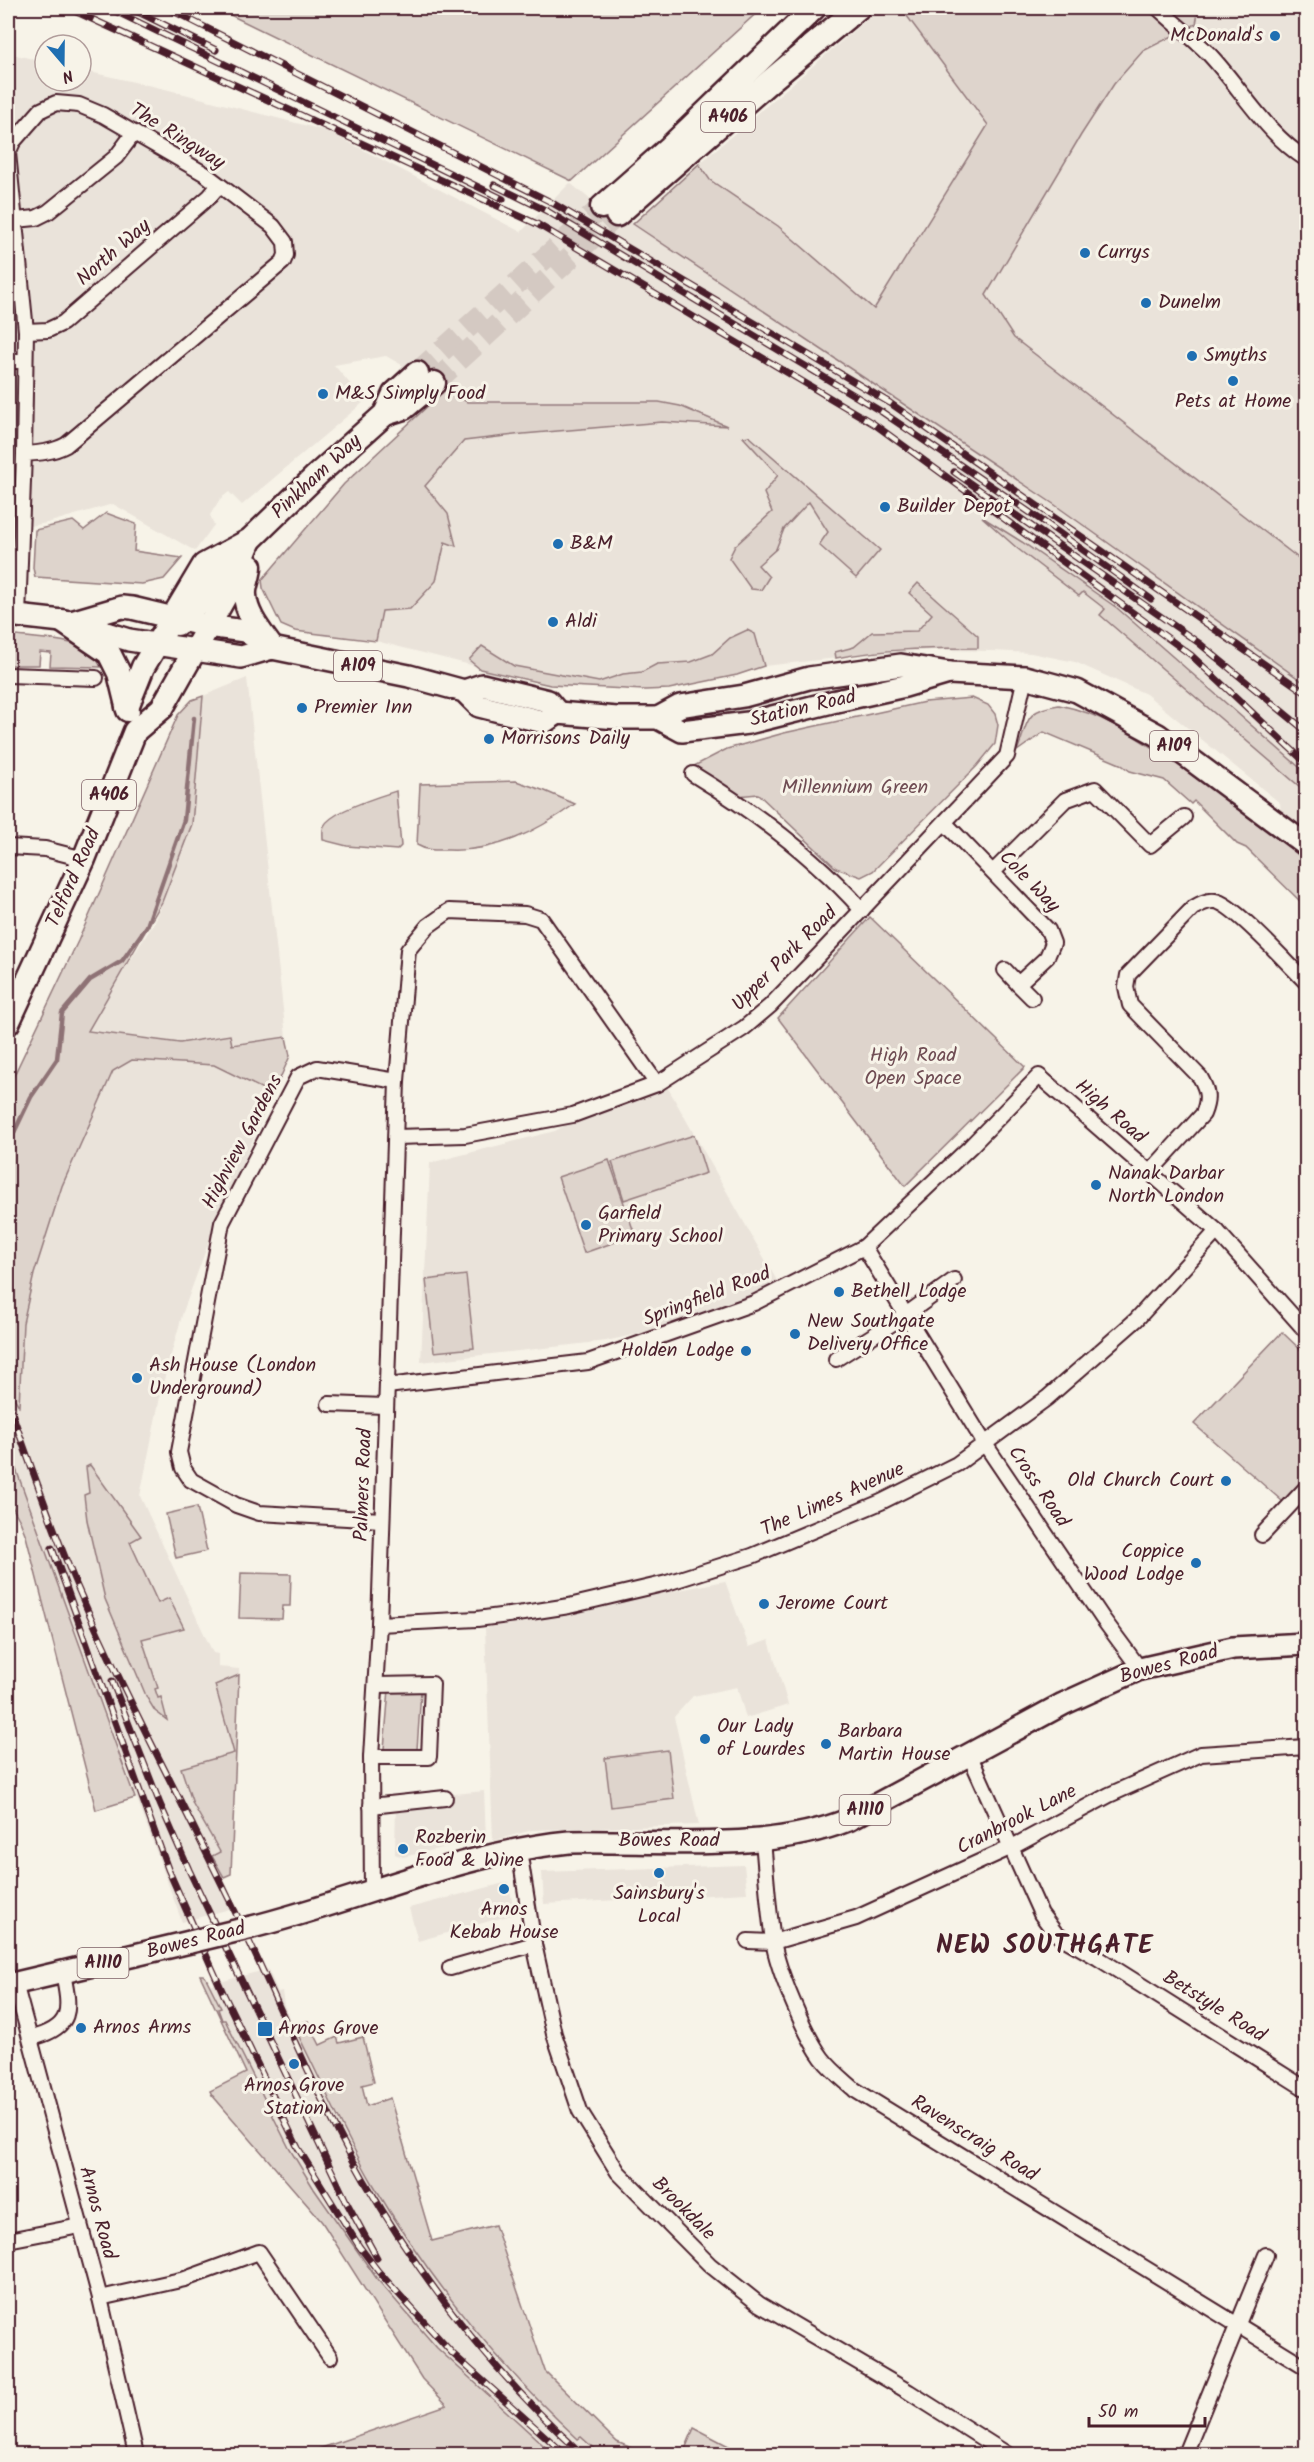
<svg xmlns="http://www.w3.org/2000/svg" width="1314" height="2462" font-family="Kalam,sans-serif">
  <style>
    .built { fill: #eae3da }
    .green { fill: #ded4cc; stroke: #947a7c; stroke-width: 1.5 }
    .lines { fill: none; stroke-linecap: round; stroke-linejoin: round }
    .stream { stroke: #8e7275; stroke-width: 4.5 }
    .trunk-tunnel { stroke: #d4c9c2; stroke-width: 22; stroke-dasharray: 22 11; stroke-linecap: butt }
    .minor-casing { stroke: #4a1f2b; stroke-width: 18 }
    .primary-casing { stroke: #4a1f2b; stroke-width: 26 }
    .trunk-casing { stroke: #4a1f2b; stroke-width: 27 }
    .minor { stroke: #f7f3e8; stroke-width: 14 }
    .primary { stroke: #f7f3e8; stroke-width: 21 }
    .trunk { stroke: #f7f3e8; stroke-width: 22 }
    .rail-casing { stroke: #4a1f2b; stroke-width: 7 }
    .rail { stroke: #f7f3e8; stroke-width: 4.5; stroke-dasharray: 14; stroke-linecap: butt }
    .primary-bridge-casing { stroke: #4a1f2b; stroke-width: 26; stroke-linecap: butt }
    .primary-bridge { stroke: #f7f3e8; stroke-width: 21 }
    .poi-dot { fill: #1f6fb2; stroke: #f7f3e8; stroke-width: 2 }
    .labels { text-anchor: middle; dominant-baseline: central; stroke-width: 6; stroke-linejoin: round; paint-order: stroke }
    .shield { fill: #f7f3e8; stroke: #7e5f64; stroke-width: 1.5 }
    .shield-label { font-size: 18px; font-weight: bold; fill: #4a1f2b }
    .poi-label { font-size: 20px; fill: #4a1f2b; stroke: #f7f3e8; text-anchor: start }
    .street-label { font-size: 20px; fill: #4a1f2b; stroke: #f7f3e8 }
    .park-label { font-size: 20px; fill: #6f4c53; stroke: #f7f3e8 }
    .district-label { font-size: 26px; font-weight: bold; letter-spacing: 1.5px; fill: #4a1f2b; stroke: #f7f3e8 }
  </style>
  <rect width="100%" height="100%" fill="#f7f3e8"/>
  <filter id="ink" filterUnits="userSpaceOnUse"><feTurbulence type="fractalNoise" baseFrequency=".0167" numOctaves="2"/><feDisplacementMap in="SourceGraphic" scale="12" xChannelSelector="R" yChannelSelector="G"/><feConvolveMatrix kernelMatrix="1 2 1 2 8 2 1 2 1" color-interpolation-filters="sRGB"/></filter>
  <g filter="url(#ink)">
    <g class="built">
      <path d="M880,8H901L988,125L874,309L778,226L710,180L699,164Z"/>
      <path d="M1199,8H1302L1306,10V564L1014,338L986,295L1081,135L1114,84L1143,51L1196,24Z"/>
      <path d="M8,53L45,62V81H81V70L165,89L327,131L521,232L570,183L591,200L633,224L1055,505L1306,684V845L1282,826L1280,803L1146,694L1075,662L1031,653L993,651L934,650L874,654L764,666L737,675L669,689L645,690L550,685L376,641L382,611L436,581L445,542L455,545L448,514L425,486L464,441L523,434L662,422L725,425L680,406L659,402H467L386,356L334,365L365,401L242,505L229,492L220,499L210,515L214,525L195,551L113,504L47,523L8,530Z"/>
      <path d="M247,678L286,1037L232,1045L230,1035L180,1043L88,1031L106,998L156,920L192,824L203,696Z"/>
      <path d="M132,1060L214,1065L273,1094L212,1233L183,1312L162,1387L140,1496L213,1653L218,1654V1667L239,1669V1675L215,1685L234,1753L181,1769L193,1804L220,1853L213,1857L237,1907L182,1922L8,1447V1388L19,1405L23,1323L34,1274L62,1186L113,1071Z"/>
      <path d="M668,1088L780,1286L717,1316L606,1341L421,1362L430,1163L555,1131L604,1104Z"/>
      <path d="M725,1581L749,1647L769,1640L788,1705L746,1718L737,1687L693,1696L674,1717L699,1825L532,1830L493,1841L485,1628Z"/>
      <path d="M484,1791L486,1838L403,1857L395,1854L396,1800Z"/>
      <path d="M744,1865L747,1893L544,1904L542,1872Z"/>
      <path d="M508,1882L515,1914L418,1941L409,1908Z"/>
      <path d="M268,1969L278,1992L282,1991L284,2005L293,2025L352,2145L373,2183L412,2244L464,2317L517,2380L578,2439L581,2437L600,2454H553L483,2392L437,2348L377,2279L314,2189L289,2148L226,2020H222L209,1985Z"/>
    </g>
    <g class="green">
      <path d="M216,8H762L572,181Z"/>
      <path d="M901,8H1199L1196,24L1143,51L1114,84L1081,135L986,295L1014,338L1306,564V684L1055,505L633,224L699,164L710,180L778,226L874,309L988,125Z"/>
      <path d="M446,389L467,402H659L680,406L727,426L662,422L523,434L464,441L425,486L448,514L456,546L445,542L436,581L410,609L382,611L376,641L295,631L281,625L263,588L262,580L344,484Z"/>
      <path d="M749,436L880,550L856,578L819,545L828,532L809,502L784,529L776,549L758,565L769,577L761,590L751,589L729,558L735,546L772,512L764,493L778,475L743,437Z"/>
      <path d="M106,513L136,524L134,551L182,558L164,579L142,584L35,577L33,568L35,530L73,521L84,530Z"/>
      <path d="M982,517L1022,542L1117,608L1306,773V792L1100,615L1105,609L1083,592L1079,596L1018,549Z"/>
      <path d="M918,583L978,636V648C930,648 884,649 836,658L835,652L854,647L872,632L917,631L932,614L909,593Z"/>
      <path d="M747,630L755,634L764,666L737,675L669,689L645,690L550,685L480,669L469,660L482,646L514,666L599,682L623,674L642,672L657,664L691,662L712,654L730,638Z"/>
      <path d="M8,635C29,638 74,639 91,651C95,654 98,662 101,667L50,666L51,653L40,652L39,665H8Z"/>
      <path d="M203,696L192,824L162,902L88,1031L180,1043L230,1035L232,1045L286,1037L290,1056L273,1094L214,1065L132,1060L113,1071L62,1186L34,1274L23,1323L19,1406L8,1388V1088L78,941L178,715L192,700Z"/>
      <path d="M972,698L988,705L995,714L998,725L995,744L977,766L873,871L861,877L836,868L758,794L737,796L692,767L727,749L784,733L925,702Z"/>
      <path d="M1059,705C1100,713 1132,734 1166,757C1214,789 1260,825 1306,860V907L1246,848L1237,844L1194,801L1191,804L1164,780L1130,771L1120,764L1044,732L1017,751C1029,721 1024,710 1059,705Z"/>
      <path d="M516,781L545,791L575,804C536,832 497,852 448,850C436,850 427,851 417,845L420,784Z"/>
      <path d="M396,791L401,846L397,850L347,846L323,840C323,835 322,830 324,826C331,811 380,796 396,791Z"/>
      <path d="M870,917L1025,1067L905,1186L778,1018Z"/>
      <path d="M694,1135L706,1173L624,1200L612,1162Z"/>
      <path d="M609,1160L635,1235L584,1253L558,1177Z"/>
      <path d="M466,1275L474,1348L434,1352L426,1280Z"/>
      <path d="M1282,1332L1306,1355V1490L1290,1508L1194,1424Z"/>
      <path d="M8,1447L135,1798L96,1810L26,1536L20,1521L8,1499Z"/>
      <path d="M90,1465L141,1536L130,1542L158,1603L169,1598L184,1628L142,1639L158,1688L155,1689L158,1698L161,1697L167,1720L155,1711L147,1698L105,1599L87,1520L84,1495L89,1493L86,1467Z"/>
      <path d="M197,1507L207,1551L176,1558L166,1514Z"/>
      <path d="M241,1573L291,1574L290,1606H283L282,1619L239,1618Z"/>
      <path d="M239,1675L231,1874L224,1877L212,1856L220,1852L193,1804L181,1768L234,1753L215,1685Z"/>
      <path d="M389,1689L421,1691L417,1749H384Z"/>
      <path d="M668,1750L674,1799L611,1807L605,1758Z"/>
      <path d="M200,1975H203L206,1978L221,2008L218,2009L222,2020H225L289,2148L314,2189L377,2279L437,2348L553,2454H304L447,2405L422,2379L322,2222L212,2095L210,2091L246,2073Z"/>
      <path d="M308,2021L320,2045L337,2037L339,2043L363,2037L374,2082L362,2085L367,2106L390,2098L432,2241L495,2225L545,2371L617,2442L646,2454H600L581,2437L578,2439C498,2365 429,2278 373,2184C343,2133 320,2077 293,2025Z"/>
      <path d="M694,2428L744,2454H683Z"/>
    </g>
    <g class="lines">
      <path class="stream" d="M8,1145L31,1097L57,1059L62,1013L90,980L122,961L147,926L184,820L194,718"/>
      <g class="trunk-tunnel">
        <path d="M417,373L602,207"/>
        <path d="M434,383L617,215"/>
      </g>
      <defs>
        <g id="minor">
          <path d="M1158,8C1174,23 1193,38 1209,54C1241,88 1266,134 1306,159"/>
          <path d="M16,220L36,218L48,212L116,157L134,133"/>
          <path d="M26,331L48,330L63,323L210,196L219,185"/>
          <path d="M8,361H25"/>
          <path d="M18,616L24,454L26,331L8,153L13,142L41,110L56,103L79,105L103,115L205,174L273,226L285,242L286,255L283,262L66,445C53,452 39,453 24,454"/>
          <path d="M8,675L96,678"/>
          <path d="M693,774C755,812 813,855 862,910"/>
          <path d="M945,823L1048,930L1053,943L1047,957L1018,984L1005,970"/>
          <path d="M8,847L45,849L84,859"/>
          <path d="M993,872L1065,800L1095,789L1150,845L1184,817"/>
          <path d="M1018,984L1032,998"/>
          <path d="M396,1137L465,1135L573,1115L657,1084L744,1028L770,1006L821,953L1007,756L1025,677"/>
          <path d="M1150,1172L1203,1114C1209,1099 1208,1091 1200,1077L1130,1005L1126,987L1128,975L1193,908C1200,904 1207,900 1215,901C1233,903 1290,966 1306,982"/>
          <path d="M864,1247L985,1444L1103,1619L1140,1669"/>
          <path d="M836,1359L907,1314L954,1280"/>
          <path d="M387,1386L588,1362L754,1303L864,1247L970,1147L1039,1076L1217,1231L1306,1331"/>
          <path d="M329,1404L385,1406"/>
          <path d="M382,1520L259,1513L236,1505L191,1480L183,1468L179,1452L222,1223L298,1077L317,1068L397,1081"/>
          <path d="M1262,1535L1306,1488"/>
          <path d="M379,1624L477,1619L524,1613L569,1606L667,1583L752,1556L881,1502L957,1464L1047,1398L1136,1320L1217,1231"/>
          <path d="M969,1754L1041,1914L1056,1934L1098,1958L1306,2089"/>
          <path d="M371,1757H429L432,1684L376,1685"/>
          <path d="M371,1806L445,1798"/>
          <path d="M763,1840C766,1873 768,1907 773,1940C777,1969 805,2035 822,2058C831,2070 844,2080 855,2090L1306,2367"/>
          <path d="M519,1850L534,1944L554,2034L580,2111L618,2172L710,2265L759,2304L909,2392L1007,2454"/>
          <path d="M372,1891L371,1757L379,1624L397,1081L408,950L428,926L449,911L525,914L541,919L657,1084"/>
          <path d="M748,1941L773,1942L856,1918L1012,1847L1109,1795L1201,1754L1306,1747"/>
          <path d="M450,1968L534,1944"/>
          <path d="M15,1983L100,2298L136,2454"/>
          <path d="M31,2038C74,2028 70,2009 63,1973"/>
          <path d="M8,2240L80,2226"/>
          <path d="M100,2298L185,2279L259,2252L330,2357"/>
          <path d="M1185,2454L1266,2255"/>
        </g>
        <g id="primary">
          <path d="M8,615L71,622L129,640L241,657L272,648"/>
          <path d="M71,622L122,607L132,608L207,626L245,631L272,648L409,676L464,691L479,706L544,722L558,713L617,718H658L682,731L748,723L832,702L905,686L949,673"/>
          <path d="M464,691L482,685L548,701L558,713"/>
          <path d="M658,718L680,706L744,696L809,678L901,665L949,673L1025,677L1077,691L1158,735L1306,845"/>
          <path d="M248,1928C355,1902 459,1853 569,1842C657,1840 766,1853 848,1820L1063,1704L1140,1669L1233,1648L1306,1644"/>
          <path d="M8,1985L190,1942"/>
        </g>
        <g id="trunk">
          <path d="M602,207L670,147L814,8"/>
          <path d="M617,215L770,81L858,8"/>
          <path d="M385,414L404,408L434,383"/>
          <path d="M250,566C250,576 244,586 245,595C246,615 261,632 272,648"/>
          <path d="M62,621L109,653L119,673L128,710"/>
          <path d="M177,624L208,593L226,572"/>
          <path d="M127,707L143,667L204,565L250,540L317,475L385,414L394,394L417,373"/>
          <path d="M8,1023L84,859L135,731L162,708L231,586L250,540"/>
        </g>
      </defs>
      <use href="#minor" class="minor-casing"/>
      <use href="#primary" class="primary-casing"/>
      <use href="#trunk" class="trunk-casing"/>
      <use href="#minor" class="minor"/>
      <use href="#primary" class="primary"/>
      <use href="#trunk" class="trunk"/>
      <defs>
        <g id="rail">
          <path d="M68,8L537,224L874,424L1191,655L1306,763"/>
          <path d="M109,8L503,199"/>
          <path d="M130,8L216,50"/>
          <path d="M167,8L549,201L890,403L1306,693"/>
          <path d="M494,185L547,211L882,412L1044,522L1151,599"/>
          <path d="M954,472L1199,643L1306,731"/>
          <path d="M8,1402C30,1463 51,1525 76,1584C122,1690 177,1792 227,1895C274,1990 312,2089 364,2180C423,2282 495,2375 582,2454"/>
          <path d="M52,1548L168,1869L224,1995L298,2148L359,2246L378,2271L453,2354L565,2454"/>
          <path d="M112,1681L160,1804L189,1870L347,2203L377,2258"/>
        </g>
      </defs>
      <use href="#rail" class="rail-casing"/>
      <use href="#rail" class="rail"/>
      <defs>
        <path id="primary-bridge" d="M190,1942L248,1928"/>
      </defs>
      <use href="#primary-bridge" class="primary-bridge-casing"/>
      <use href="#primary-bridge" class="primary-bridge"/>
    </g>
  </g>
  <g class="poi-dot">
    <circle cx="1275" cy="36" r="6"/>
    <circle cx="1085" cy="253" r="6"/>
    <circle cx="1146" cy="303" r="6"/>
    <circle cx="1192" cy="356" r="6"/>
    <circle cx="1233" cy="381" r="6"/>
    <circle cx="323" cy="394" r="6"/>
    <circle cx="885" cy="507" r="6"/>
    <circle cx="558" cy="544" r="6"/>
    <circle cx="553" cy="622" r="6"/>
    <circle cx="302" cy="708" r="6"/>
    <circle cx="489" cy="739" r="6"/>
    <circle cx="1096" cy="1185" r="6"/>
    <circle cx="586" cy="1225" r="6"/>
    <circle cx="839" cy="1292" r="6"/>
    <circle cx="795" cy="1334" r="6"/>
    <circle cx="746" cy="1351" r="6"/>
    <circle cx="137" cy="1378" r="6"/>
    <circle cx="1226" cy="1481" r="6"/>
    <circle cx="1196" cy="1563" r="6"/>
    <circle cx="764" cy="1604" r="6"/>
    <circle cx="705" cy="1739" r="6"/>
    <circle cx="826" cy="1744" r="6"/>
    <circle cx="403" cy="1849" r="6"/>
    <circle cx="659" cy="1873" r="6"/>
    <circle cx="504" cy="1889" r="6"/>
    <circle cx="81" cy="2028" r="6"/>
    <rect x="257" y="2021" width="16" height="16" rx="3"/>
    <circle cx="294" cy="2064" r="6"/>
  </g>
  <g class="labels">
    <g class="shield">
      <rect x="701" y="102" width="54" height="30" rx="4.5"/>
      <rect x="334" y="651" width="48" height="30" rx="4.5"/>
      <rect x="1150" y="731" width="48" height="30" rx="4.5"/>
      <rect x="82" y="780" width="54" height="30" rx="4.5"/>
      <rect x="839.5" y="1795" width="51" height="30" rx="4.5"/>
      <rect x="77.5" y="1948" width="51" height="30" rx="4.5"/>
    </g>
    <g class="shield-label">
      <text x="728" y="117">A406</text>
      <text x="358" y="666">A109</text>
      <text x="1174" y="746">A109</text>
      <text x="109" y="795">A406</text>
      <text x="865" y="1810">A1110</text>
      <text x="103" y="1963">A1110</text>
    </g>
    <g class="poi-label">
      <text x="1263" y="36" text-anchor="end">McDonald's</text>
      <text x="1097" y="253">Currys</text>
      <text x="1158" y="303">Dunelm</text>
      <text x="1204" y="356">Smyths</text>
      <text x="335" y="394">M&amp;S Simply Food</text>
      <text x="1233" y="402" text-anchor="middle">Pets at Home</text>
      <text x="897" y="507">Builder Depot</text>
      <text x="570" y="544">B&amp;M</text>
      <text x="565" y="622">Aldi</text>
      <text x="314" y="708">Premier Inn</text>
      <text x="501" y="739">Morrisons Daily</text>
      <text x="1108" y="1174">Nanak Darbar<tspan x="1108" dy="23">North London</tspan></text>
      <text x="598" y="1214">Garfield<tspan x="598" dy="23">Primary School</tspan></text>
      <text x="851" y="1292">Bethell Lodge</text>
      <text x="807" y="1322">New Southgate<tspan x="807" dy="23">Delivery Office</tspan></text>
      <text x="734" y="1351" text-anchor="end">Holden Lodge</text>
      <text x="149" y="1366">Ash House (London<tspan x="149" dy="23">Underground)</tspan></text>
      <text x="1214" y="1481" text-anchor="end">Old Church Court</text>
      <text x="1184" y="1552" text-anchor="end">Coppice<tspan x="1184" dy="23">Wood Lodge</tspan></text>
      <text x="776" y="1604">Jerome Court</text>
      <text x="717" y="1727">Our Lady<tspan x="717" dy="23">of Lourdes</tspan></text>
      <text x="838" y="1732">Barbara<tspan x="838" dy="23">Martin House</tspan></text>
      <text x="415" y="1838">Rozberin<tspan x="415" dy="23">Food &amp; Wine</tspan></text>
      <text x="659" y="1894" text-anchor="middle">Sainsbury's<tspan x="659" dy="23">Local</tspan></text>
      <text x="504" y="1910" text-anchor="middle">Arnos<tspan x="504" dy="23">Kebab House</tspan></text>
      <text x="93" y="2028">Arnos Arms</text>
      <text x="278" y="2029">Arnos Grove</text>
      <text x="294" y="2086" text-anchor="middle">Arnos Grove<tspan x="294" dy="23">Station</tspan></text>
    </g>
    <g class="street-label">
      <text transform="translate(177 137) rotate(32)">The Ringway</text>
      <text transform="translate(114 253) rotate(-41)">North Way</text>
      <text transform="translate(317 477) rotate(-43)">Pinkham Way</text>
      <text transform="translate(803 709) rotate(-13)">Station Road</text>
      <text transform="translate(74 878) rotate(-66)">Telford Road</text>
      <text transform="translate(1029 882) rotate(46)">Cole Way</text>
      <text transform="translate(785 959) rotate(-45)">Upper Park Road</text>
      <text transform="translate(1110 1112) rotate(41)">High Road</text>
      <text transform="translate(243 1142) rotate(-62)">Highview Gardens</text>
      <text transform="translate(707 1297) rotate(-21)">Springfield Road</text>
      <text transform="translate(364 1485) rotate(-88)">Palmers Road</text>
      <text transform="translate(1038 1487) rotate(56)">Cross Road</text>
      <text transform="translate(833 1500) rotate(-24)">The Limes Avenue</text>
      <text transform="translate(1169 1665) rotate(-15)">Bowes Road</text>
      <text transform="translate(1017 1820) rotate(-27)">Cranbrook Lane</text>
      <text x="669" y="1841">Bowes Road</text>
      <text transform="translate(196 1941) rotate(-14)">Bowes Road</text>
      <text transform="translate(1214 2007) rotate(32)">Betstyle Road</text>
      <text transform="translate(974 2139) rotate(32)">Ravenscraig Road</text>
      <text transform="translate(683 2209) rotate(45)">Brookdale</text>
      <text transform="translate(97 2213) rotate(75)">Arnos Road</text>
    </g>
    <g class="park-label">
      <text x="855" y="788">Millennium Green</text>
      <text x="913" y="1056">High Road<tspan x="913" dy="23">Open Space</tspan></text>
    </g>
    <g class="district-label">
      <text x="1045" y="1946">NEW SOUTHGATE</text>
    </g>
  </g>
  <rect width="1314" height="2462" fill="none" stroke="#f7f3e8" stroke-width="30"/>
  <rect x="15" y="15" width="1284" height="2432" fill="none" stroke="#4a1f2b" stroke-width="2" filter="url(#ink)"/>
  <g transform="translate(63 63) rotate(160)"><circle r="28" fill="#f7f3e8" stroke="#b29e9c" stroke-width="1.5"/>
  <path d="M0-4.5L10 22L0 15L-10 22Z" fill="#1f6fb2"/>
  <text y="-9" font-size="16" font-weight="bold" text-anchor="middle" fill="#4a1f2b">N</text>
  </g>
  <path d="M1089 2417v9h116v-9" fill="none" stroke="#4a1f2b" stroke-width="3"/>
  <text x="1098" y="2417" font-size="18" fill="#4a1f2b" stroke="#f7f3e8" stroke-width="4.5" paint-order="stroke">50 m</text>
</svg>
